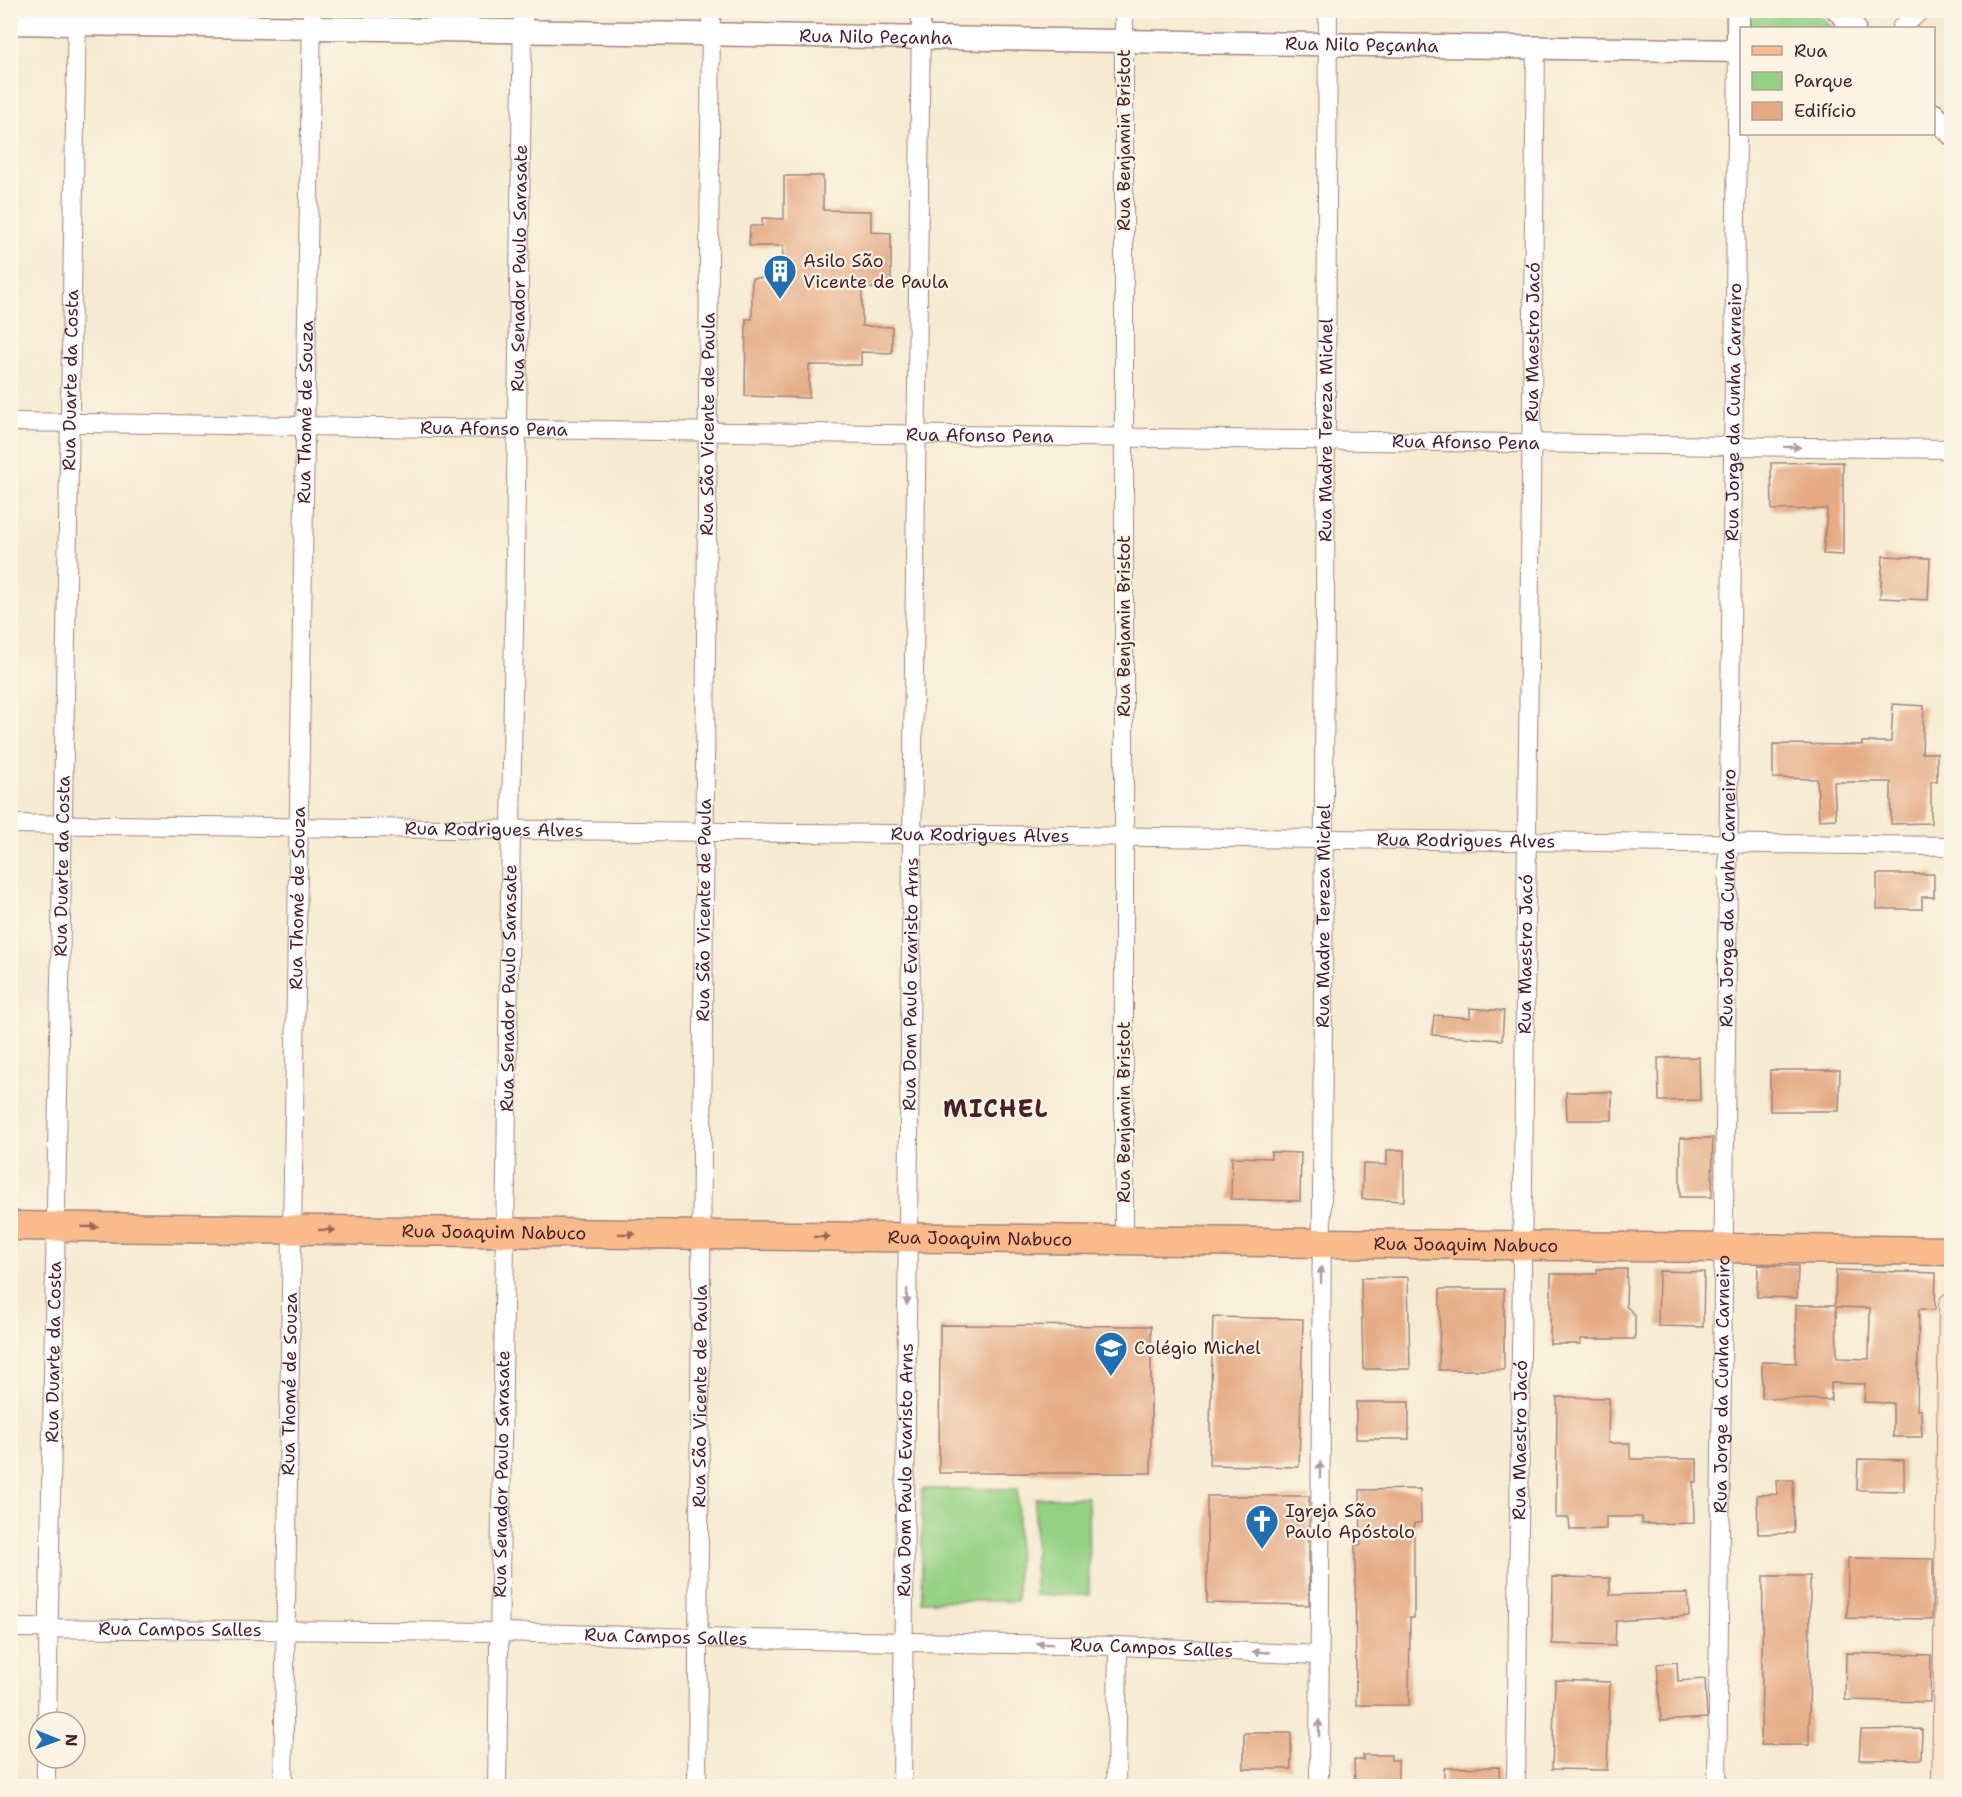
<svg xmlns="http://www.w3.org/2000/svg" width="1962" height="1797" font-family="'Shantell Sans',sans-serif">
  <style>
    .green { fill: #95d185; stroke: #707858; stroke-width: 1.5 }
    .building { fill: #e5aa84; fill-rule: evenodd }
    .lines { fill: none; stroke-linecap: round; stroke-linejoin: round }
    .minor-casing { stroke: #a0847e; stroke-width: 20 }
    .tertiary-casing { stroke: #a0847e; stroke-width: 25 }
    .secondary-casing { stroke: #a0847e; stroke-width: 28 }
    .primary-casing { stroke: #a0847e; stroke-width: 31 }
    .minor { stroke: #fff; stroke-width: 18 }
    .tertiary { stroke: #fff; stroke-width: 22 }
    .secondary { stroke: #fde4d1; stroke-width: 26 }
    .primary { stroke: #fabb8c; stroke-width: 28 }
    .oneway { fill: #ae9aa0 }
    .oneway2 { fill: #996557 }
    .labels { text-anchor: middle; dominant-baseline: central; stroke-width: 4.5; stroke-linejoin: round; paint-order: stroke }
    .street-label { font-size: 18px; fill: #4a1f2b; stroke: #fcf5e5 }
    .poi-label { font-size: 18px; fill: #4a1f2b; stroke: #fcf5e5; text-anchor: start }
    .district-label { font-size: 24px; font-weight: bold; letter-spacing: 1.5px; fill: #4a1f2b; stroke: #fcf5e5 }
  </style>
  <rect width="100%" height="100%" fill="#fcf5e5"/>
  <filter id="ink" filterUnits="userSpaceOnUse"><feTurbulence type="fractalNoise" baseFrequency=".0167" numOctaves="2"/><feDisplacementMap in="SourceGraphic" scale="12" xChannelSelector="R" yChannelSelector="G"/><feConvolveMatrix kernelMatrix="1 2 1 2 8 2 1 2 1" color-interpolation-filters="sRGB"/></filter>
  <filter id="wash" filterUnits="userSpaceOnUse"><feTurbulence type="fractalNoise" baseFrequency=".008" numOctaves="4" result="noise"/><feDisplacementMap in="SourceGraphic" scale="24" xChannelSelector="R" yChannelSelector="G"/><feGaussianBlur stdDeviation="1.35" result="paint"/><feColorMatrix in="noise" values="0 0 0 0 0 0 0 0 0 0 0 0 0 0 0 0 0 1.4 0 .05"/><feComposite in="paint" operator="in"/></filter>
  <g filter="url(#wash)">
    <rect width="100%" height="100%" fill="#f6ead2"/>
    <g class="green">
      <path d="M1742,10L1815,11L1833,28H1742Z"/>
      <path d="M922,1489H1018L1017,1601H922Z"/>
      <path d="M1088,1497L1089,1595H1035V1498Z"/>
    </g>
    <g id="blocks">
      <g class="building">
        <path d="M784,176H823V210L871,211V232L891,233V289L862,288V326L892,327V353L861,352V365H809V398L745,396L746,319H752V278H782L783,246H749L750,226H762V218L784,219Z"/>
        <path d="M1843,462V555L1823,554L1827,509L1772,510L1771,463Z"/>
        <path d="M1883,556L1930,558L1928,600L1880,598Z"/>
        <path d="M1893,704L1924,706L1922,753H1937V781H1931V823L1891,824V782H1834L1836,819L1819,820L1817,779L1773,778V744L1862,745V742H1891Z"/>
        <path d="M1877,874H1934V897H1922V909H1877Z"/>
        <path d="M1470,1008L1504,1011L1502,1040L1432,1035L1434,1015L1470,1018Z"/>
        <path d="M1699,1057L1700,1100L1659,1101L1658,1058Z"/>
        <path d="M1770,1070H1840L1839,1111H1770Z"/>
        <path d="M1566,1092H1612V1120H1567Z"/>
        <path d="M1680,1138H1713L1712,1197H1680Z"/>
        <path d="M1387,1150H1404V1201L1362,1199L1363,1164L1387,1165Z"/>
        <path d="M1271,1152L1301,1153L1300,1201L1231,1199L1232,1157L1271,1158Z"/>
        <path d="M1758,1265L1798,1266L1797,1298L1757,1297Z"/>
        <path d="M1597,1269H1627L1626,1306L1635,1315V1339H1581V1344H1550L1551,1274H1597Z"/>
        <path d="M1836,1270L1936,1273L1935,1310L1919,1309L1917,1410H1921L1922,1437H1893V1403L1864,1402L1865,1384L1831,1383V1400L1762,1398V1362L1796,1363V1305H1835ZM1836,1307L1870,1308L1869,1359L1837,1358Z"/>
        <path d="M1659,1271L1704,1272L1703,1327L1658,1326Z"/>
        <path d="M1408,1277L1410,1369H1363L1361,1278Z"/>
        <path d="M1440,1289H1504V1370H1439Z"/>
        <path d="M1213,1317L1303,1319L1299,1467L1209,1465Z"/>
        <path d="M940,1325L1151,1326V1473H939Z"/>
        <path d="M1557,1397L1609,1398L1608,1443H1630V1459H1697V1482H1693L1694,1523L1642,1524V1517H1606V1529L1570,1530L1569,1518H1556Z"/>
        <rect x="1356" y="1402" width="53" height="37"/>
        <path d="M1858,1459L1904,1460V1491L1857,1490Z"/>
        <path d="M1776,1480H1793L1794,1533L1758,1534L1757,1495L1777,1494Z"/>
        <path d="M1420,1489L1421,1523H1414V1618H1410L1409,1705H1356L1355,1545H1361L1360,1490Z"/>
        <path d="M1207,1496H1309V1605L1207,1603Z"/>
        <path d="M1848,1558L1933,1559L1932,1619L1847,1618Z"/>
        <path d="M1763,1576H1810L1809,1745H1761Z"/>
        <path d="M1553,1577L1610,1578V1595L1688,1593L1689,1616L1616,1621L1615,1646L1552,1644Z"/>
        <path d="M1846,1653L1931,1655L1930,1702L1845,1700Z"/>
        <path d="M1677,1662L1678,1681L1705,1679L1707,1718L1661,1721L1657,1664Z"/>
        <path d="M1555,1680L1610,1682L1607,1770L1552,1769Z"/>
        <path d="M1922,1729L1921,1759L1859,1760L1861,1730Z"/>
        <rect x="1244" y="1733" width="47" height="36"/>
        <path d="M1363,1755H1391V1760H1398V1786H1355L1354,1760H1363Z"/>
        <path d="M1499,1767L1500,1786H1444V1768Z"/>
      </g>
    </g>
  </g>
  <g filter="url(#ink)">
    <use href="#blocks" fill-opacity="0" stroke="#a0847e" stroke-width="1.5"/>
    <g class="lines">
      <defs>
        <g id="minor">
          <path d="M1124,10V1241"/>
          <path d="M1901,28L1921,10"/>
          <path id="s1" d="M10,422L1952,449"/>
          <path id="s2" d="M10,824L1952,846"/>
          <path id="s3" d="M10,1628L500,1632L698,1638L1118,1646L1319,1655"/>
          <path id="s4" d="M47,1722L77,10"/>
          <path d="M46,1786V1758"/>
          <path id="s5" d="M283,1786L312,10"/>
          <path id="s6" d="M497,1786L523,10"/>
          <path id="s7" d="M697,1786L711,10"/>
          <path id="s8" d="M902,1786L921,10"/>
          <path d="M1116,1786L1118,1646"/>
          <path id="s9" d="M1319,1786L1328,10"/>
          <path id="s10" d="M1516,1786L1536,48"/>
          <path id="s11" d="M1717,1786L1738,51"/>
        </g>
        <g id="tertiary">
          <path d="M1838,10L1854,28"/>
          <path id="s12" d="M10,23L1742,51"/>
          <path d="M1738,51V10"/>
          <path d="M1934,115L1952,134"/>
        </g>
        <path id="secondary" d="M1945,1786L1952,1305"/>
        <g id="primary">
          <path id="s13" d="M10,1226L1952,1251"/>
        </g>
      </defs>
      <use href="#minor" class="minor-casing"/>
      <use href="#tertiary" class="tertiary-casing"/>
      <use href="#secondary" class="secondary-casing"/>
      <use href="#primary" class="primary-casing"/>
      <use href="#minor" class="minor"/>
      <use href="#tertiary" class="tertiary"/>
      <use href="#secondary" class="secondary"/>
      <use href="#primary" class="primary"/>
    </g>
    <defs><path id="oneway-solid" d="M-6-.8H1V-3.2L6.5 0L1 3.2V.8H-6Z" transform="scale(1.5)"/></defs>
    <g class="oneway">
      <use href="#oneway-solid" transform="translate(1792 447) rotate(1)"/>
      <use href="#oneway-solid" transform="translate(1321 1275) rotate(-90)"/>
      <use href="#oneway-solid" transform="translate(907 1297) rotate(91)"/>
      <use href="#oneway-solid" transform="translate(1320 1470) rotate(-90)"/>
      <use href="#oneway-solid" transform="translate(1045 1644) rotate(-179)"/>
      <use href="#oneway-solid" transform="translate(1261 1652) rotate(-177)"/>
      <use href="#oneway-solid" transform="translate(1319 1728) rotate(-90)"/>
    </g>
    <g class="oneway2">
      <use href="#oneway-solid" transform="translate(90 1227) rotate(1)"/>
      <use href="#oneway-solid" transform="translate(327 1230) rotate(1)"/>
      <use href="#oneway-solid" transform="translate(627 1234) rotate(1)"/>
      <use href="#oneway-solid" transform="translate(822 1237) rotate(1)"/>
    </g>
  </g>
  <defs>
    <symbol id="building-pin" viewBox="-11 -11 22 30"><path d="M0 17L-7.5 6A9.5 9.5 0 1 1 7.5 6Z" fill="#1f6fb2" stroke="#fcf5e5"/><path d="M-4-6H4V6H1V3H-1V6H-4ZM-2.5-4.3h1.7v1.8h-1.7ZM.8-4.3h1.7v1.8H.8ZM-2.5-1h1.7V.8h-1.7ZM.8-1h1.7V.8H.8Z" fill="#fff"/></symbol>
    <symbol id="school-pin" viewBox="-11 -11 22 30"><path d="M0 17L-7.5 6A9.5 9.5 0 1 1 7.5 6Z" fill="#1f6fb2" stroke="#fcf5e5"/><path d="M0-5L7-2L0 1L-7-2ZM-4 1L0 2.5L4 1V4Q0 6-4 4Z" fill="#fff"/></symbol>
    <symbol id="church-pin" viewBox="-11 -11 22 30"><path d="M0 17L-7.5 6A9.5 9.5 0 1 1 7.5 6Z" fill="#1f6fb2" stroke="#fcf5e5"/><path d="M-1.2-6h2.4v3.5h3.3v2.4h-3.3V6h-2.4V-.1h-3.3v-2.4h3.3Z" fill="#fff"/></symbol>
  </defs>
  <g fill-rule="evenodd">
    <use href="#building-pin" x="761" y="252" width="38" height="52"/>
    <use href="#school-pin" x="1092" y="1329" width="38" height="52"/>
    <use href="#church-pin" x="1243" y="1502" width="38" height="52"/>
  </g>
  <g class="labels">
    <g class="street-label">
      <text stroke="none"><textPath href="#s12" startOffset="866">Rua Nilo Peçanha</textPath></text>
      <text stroke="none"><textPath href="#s12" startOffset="1352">Rua Nilo Peçanha</textPath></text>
      <text transform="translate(1124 140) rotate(-90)">Rua Benjamin Bristot</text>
      <text stroke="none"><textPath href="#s6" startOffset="1518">Rua Senador Paulo Sarasate</textPath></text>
      <text stroke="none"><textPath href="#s10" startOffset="1444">Rua Maestro Jacó</textPath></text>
      <text stroke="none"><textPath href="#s4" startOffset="1342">Rua Duarte da Costa</textPath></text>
      <text stroke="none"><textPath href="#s5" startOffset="1374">Rua Thomé de Souza</textPath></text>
      <text stroke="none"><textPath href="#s11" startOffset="1374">Rua Jorge da Cunha Carneiro</textPath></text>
      <text stroke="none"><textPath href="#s7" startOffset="1362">Rua São Vicente de Paula</textPath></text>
      <text stroke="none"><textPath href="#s1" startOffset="484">Rua Afonso Pena</textPath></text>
      <text stroke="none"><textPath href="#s9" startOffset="1356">Rua Madre Tereza Michel</textPath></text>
      <text stroke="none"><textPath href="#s1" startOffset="970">Rua Afonso Pena</textPath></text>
      <text stroke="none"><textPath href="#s1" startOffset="1456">Rua Afonso Pena</textPath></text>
      <text transform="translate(1124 626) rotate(-90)">Rua Benjamin Bristot</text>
      <text stroke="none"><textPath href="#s2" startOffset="484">Rua Rodrigues Alves</textPath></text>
      <text stroke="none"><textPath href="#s2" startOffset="970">Rua Rodrigues Alves</textPath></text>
      <text stroke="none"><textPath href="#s2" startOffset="1456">Rua Rodrigues Alves</textPath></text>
      <text stroke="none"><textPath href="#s4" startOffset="856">Rua Duarte da Costa</textPath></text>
      <text stroke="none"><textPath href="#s5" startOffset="888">Rua Thomé de Souza</textPath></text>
      <text stroke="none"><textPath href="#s11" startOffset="888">Rua Jorge da Cunha Carneiro</textPath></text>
      <text stroke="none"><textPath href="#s7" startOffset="876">Rua São Vicente de Paula</textPath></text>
      <text stroke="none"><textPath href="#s9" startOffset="870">Rua Madre Tereza Michel</textPath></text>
      <text stroke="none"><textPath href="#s10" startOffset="832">Rua Maestro Jacó</textPath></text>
      <text stroke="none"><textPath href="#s8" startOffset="802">Rua Dom Paulo Evaristo Arns</textPath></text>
      <text stroke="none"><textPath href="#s6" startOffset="798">Rua Senador Paulo Sarasate</textPath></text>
      <text transform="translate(1124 1112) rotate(-90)">Rua Benjamin Bristot</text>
      <text stroke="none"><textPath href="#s13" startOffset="484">Rua Joaquim Nabuco</textPath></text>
      <text stroke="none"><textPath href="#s13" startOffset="970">Rua Joaquim Nabuco</textPath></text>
      <text stroke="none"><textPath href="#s13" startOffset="1456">Rua Joaquim Nabuco</textPath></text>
      <text stroke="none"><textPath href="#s4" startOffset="370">Rua Duarte da Costa</textPath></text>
      <text stroke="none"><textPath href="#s5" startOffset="402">Rua Thomé de Souza</textPath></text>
      <text stroke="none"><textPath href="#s11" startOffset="402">Rua Jorge da Cunha Carneiro</textPath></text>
      <text stroke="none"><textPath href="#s7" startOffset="390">Rua São Vicente de Paula</textPath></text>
      <text stroke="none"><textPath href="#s10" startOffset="346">Rua Maestro Jacó</textPath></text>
      <text stroke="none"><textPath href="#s8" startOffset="316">Rua Dom Paulo Evaristo Arns</textPath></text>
      <text stroke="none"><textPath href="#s6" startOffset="312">Rua Senador Paulo Sarasate</textPath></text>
      <text stroke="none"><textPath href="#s3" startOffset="170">Rua Campos Salles</textPath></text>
      <text stroke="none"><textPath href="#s3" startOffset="656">Rua Campos Salles</textPath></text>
      <text stroke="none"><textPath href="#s3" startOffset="1142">Rua Campos Salles</textPath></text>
    </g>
    <g class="poi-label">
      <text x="803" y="261">Asilo São<tspan x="803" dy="21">Vicente de Paula</tspan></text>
      <text x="1134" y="1348">Colégio Michel</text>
      <text x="1285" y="1511">Igreja São<tspan x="1285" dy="21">Paulo Apóstolo</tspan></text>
    </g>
    <g class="district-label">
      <text x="996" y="1109">MICHEL</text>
    </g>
  </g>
  <rect width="1962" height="1797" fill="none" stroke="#fcf5e5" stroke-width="36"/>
  <rect x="1740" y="27" width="195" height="108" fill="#fcf5e5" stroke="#b59f9b" stroke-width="1.5"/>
  <rect x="1752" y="46" width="30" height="9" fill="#fabb8c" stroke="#b59f9b" stroke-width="1.5"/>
  <text x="1794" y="57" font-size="18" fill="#4a1f2b">Rua</text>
  <rect x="1752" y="72" width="30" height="18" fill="#95d185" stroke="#b59f9b" stroke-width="1.5"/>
  <text x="1794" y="87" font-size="18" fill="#4a1f2b">Parque</text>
  <rect x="1752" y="102" width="30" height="18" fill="#e5aa84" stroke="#b59f9b" stroke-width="1.5"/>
  <text x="1794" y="117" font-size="18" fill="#4a1f2b">Edifício</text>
  <g transform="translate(57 1740) rotate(91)"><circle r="28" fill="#fcf5e5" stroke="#b59f9b" stroke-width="1.5"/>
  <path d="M0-4.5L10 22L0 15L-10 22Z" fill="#1f6fb2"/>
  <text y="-9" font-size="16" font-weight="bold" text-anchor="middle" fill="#4a1f2b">N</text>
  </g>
</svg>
